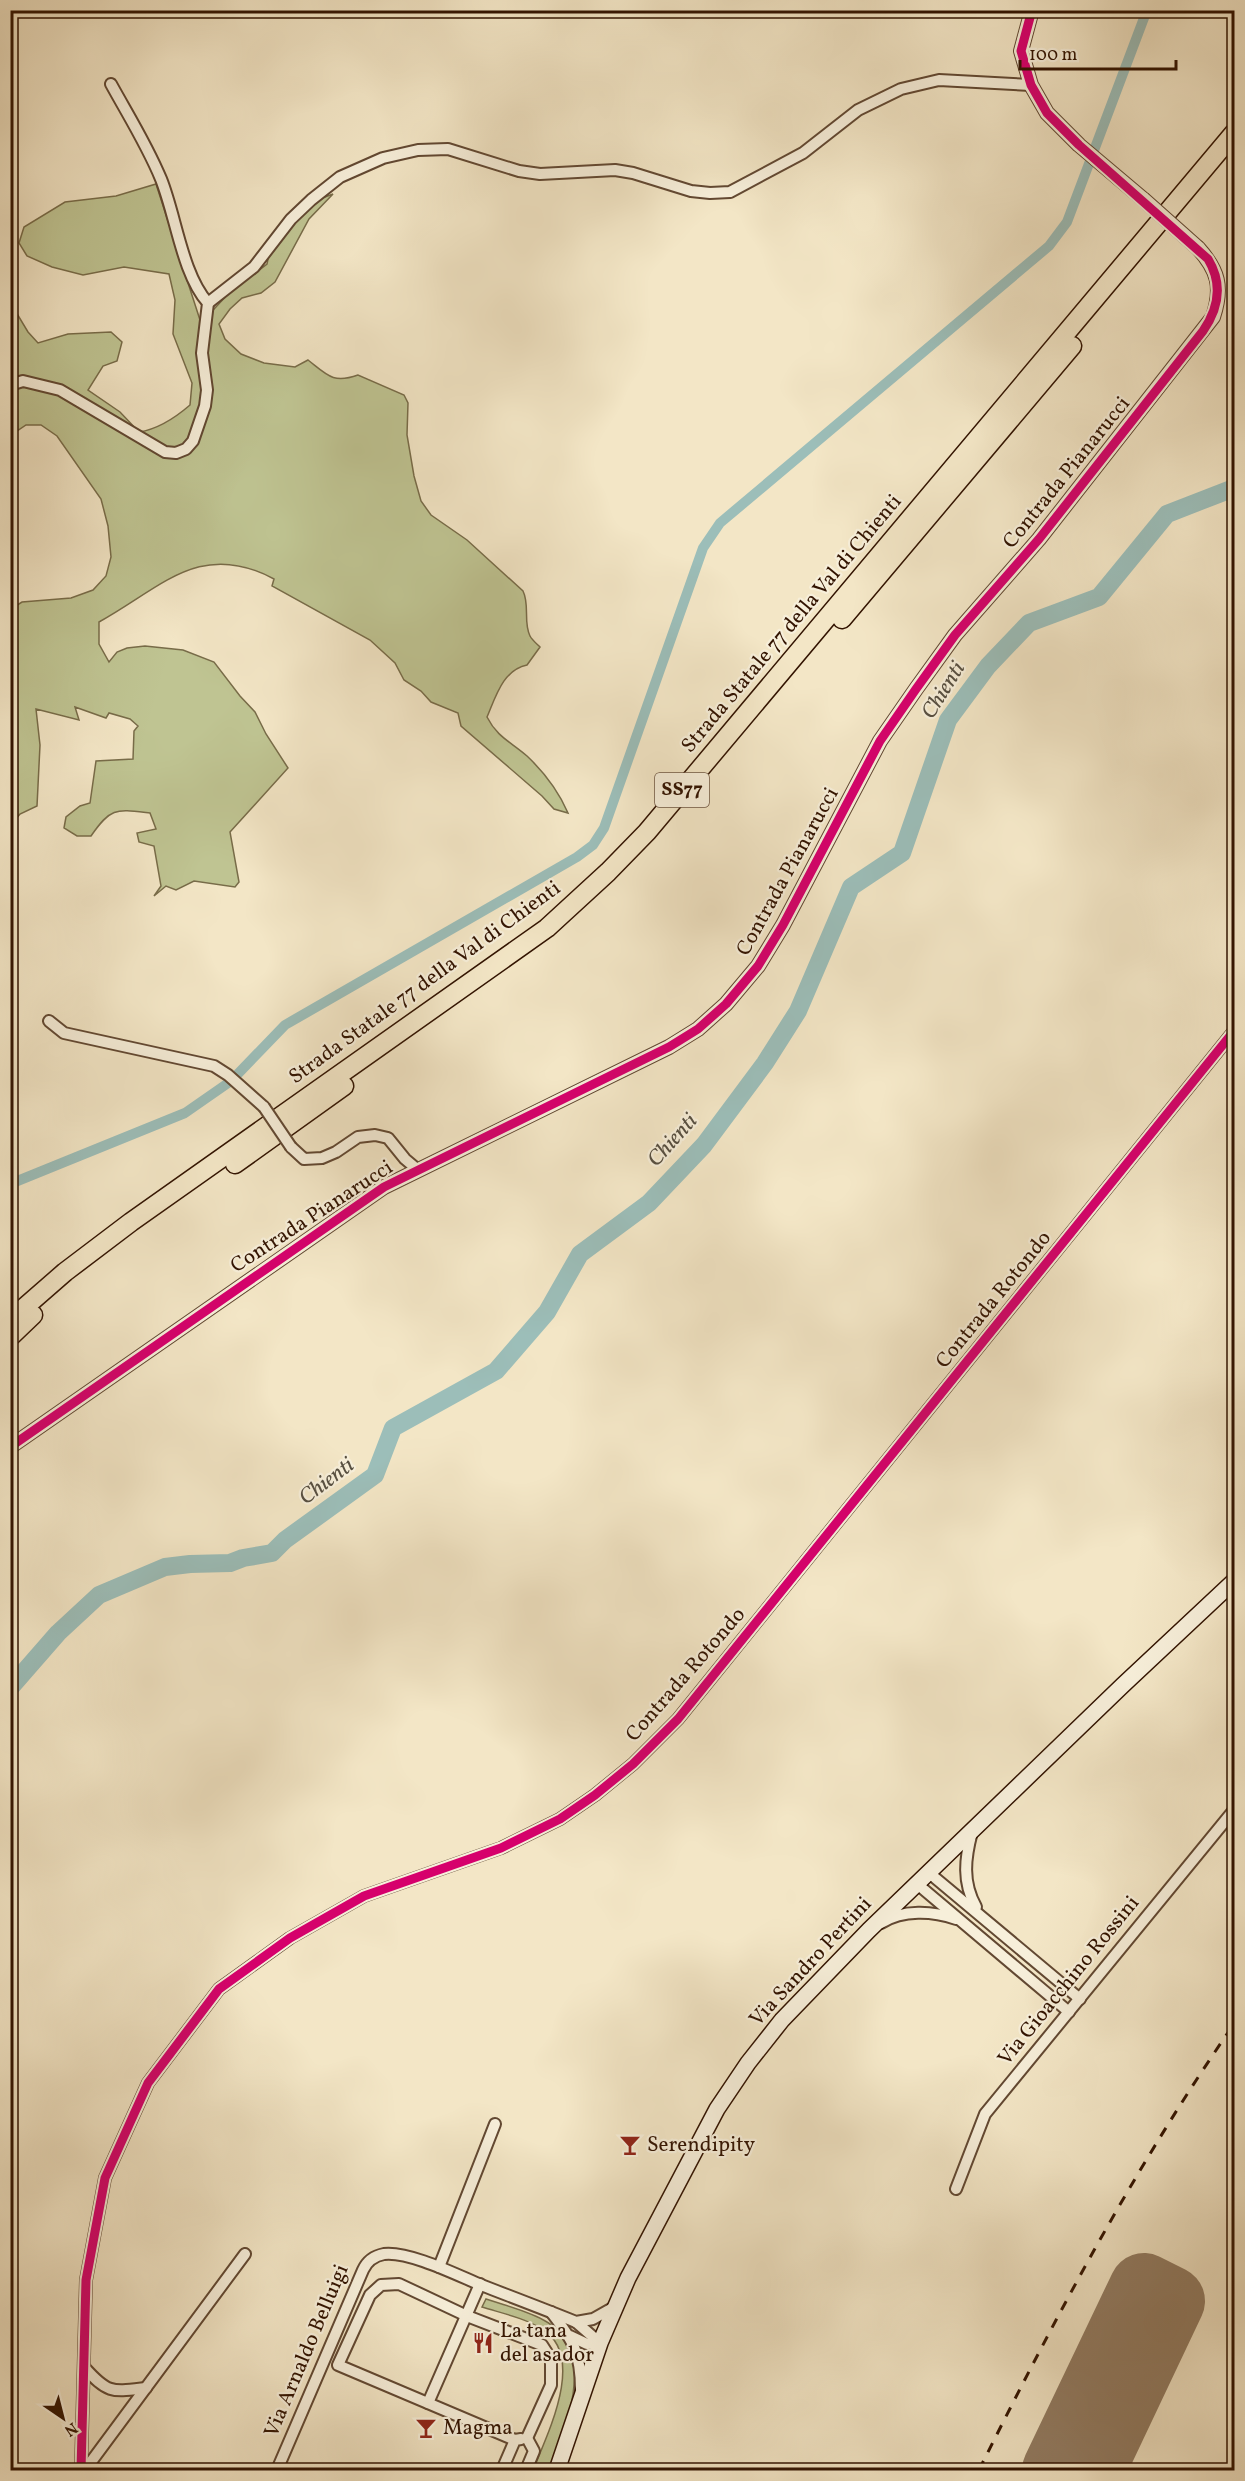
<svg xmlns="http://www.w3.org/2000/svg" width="1245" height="2481" font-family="Vollkorn,serif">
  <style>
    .green { fill: #bfc492; stroke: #786c49; stroke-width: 1.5 }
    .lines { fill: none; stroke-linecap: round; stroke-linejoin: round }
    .canal { stroke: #9cbeb9; stroke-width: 10 }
    .river { stroke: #9cbeb9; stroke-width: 18 }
    .runway { stroke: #927c63; stroke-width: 70 }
    .minor-casing { stroke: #624832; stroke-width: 14 }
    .tertiary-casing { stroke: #624832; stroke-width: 16 }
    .secondary-casing { stroke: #321300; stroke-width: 18 }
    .trunk-casing { stroke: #321300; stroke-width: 21 }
    .minor { stroke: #f7efda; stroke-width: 10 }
    .tertiary { stroke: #f7efda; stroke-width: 14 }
    .secondary { stroke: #f7efda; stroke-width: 15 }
    .trunk { stroke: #f3e6c6; stroke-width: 18 }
    .rail { stroke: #321300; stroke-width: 3; stroke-dasharray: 10 10; stroke-linecap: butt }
    .minor-bridge-casing { stroke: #624832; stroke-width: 14; stroke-linecap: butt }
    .tertiary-bridge-casing { stroke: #624832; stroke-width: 16; stroke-linecap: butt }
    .minor-bridge { stroke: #f7efda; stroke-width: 10 }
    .tertiary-bridge { stroke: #f7efda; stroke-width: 14 }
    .cycleway-casing { stroke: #f7efda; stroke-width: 13 }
    .cycleway { stroke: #d6006c; stroke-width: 9 }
    .labels { text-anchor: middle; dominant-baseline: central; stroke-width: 4.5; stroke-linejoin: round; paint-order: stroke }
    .shield { fill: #f7efda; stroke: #6d5541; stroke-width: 1.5 }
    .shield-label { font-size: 20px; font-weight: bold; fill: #321300 }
    .street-label { font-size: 21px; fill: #321300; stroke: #f7efda }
    .poi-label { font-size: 21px; fill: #321300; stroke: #f7efda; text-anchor: start }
    .water-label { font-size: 22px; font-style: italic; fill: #574f41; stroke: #f7efda }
  </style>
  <rect width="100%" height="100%" fill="#f3e6c6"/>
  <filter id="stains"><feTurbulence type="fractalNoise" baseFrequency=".00333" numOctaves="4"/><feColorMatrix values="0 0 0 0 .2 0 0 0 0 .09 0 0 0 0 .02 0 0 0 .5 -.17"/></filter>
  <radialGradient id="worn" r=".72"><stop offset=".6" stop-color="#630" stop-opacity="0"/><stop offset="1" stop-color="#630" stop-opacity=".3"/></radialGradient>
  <g class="green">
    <path d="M156,184L201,323L228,294L267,264L270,249L309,203L333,194L309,219L275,282L261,293L242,298L230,309L219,324L225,339L241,354L264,363L295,367L308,360C327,375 333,384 358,375L404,395L408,403L407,435L414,476L421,501L431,515L467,540L523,591C530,605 523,622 530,636C532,640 537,644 540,647L527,665C503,670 496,696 487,717C497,737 511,742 527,756C545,773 558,790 568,813L554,809L542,796L461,726L458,713L431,702L421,691L404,680L395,663L370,640L272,586L274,579C200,539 161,588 99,622V644L109,662L117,652L127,648L145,646L183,650L214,662L240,696L255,712L266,734L288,768L230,832L239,882L235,887L194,881L176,890L166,886L154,896L161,886L154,846L139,842L137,833L156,829L150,813C116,809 111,807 91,836H77L64,828L66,817L80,806L90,803L96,761L133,759L134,731L138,726L130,719L109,713L106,718L75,707L79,720L36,709L40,745L37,806L20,814L11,825V609L22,602L71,598L93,590L106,576L111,557L108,526L101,499L57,436L41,425H26L11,435L10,302L28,332L38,343L68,334L111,332L122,342L117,361L103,366L88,390L120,412L139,432C159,429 175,418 190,405L192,383L173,334L175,300L169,274L124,267L83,275L52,267L27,256L19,243L24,227L65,202L116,196Z"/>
    <path d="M486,2299C506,2306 529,2311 547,2322C598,2351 565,2429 551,2470H533C547,2435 587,2356 542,2329C525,2318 501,2313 482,2307Z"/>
  </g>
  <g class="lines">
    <path class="canal" d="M10,1184L185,1113L231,1081L285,1025L577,857L593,845L604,828L703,548L720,523L1049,246L1067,222L1147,10"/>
    <path class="river" d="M10,1688L58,1633L99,1595L165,1567L190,1564L230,1563L243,1558L272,1553L285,1540L375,1475L393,1428L496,1371L547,1312L580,1254L649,1203L704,1145L765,1063L798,1011L851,887L902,853L948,720L988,666L1029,623L1099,597L1167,514L1234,488"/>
    <path class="runway" d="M1057,2470L1144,2288L1170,2301L1090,2470"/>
    <defs>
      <g id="minor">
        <path d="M208,303L254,267L291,219L311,200L340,177L383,158L418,150L448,149L519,171L540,174L615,170L633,173L691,191L710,193L730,192L803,153L858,110L901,89L939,80L1031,85"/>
        <path d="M10,385L23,381L60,390L165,452L176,453L186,449L193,441L205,406L207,390L202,353L208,303C182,274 176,216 161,179C147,145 128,115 111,84"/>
        <path d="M49,1021L64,1033L214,1066L228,1075L264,1107"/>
        <path d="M291,1147L304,1159L322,1158L336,1152L358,1137L375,1135L388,1138L405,1159L418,1170"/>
        <path d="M972,1832C965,1858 962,1882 976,1907"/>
        <path d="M928,1872L1080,1999"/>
        <path d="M916,1883L1069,2012"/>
        <path d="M881,1923C903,1909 933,1911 956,1919"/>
        <path d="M956,2189L985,2114L1234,1810"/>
        <path d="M439,2267L495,2124"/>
        <path d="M551,2312C573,2340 581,2353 581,2390"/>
        <path d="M576,2322L600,2343"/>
        <path d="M570,2336L587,2344L600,2343"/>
        <path d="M84,2367C108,2394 112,2392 146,2388"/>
        <path d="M428,2403L480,2284"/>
        <path d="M515,2440L338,2365L370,2295L381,2285L399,2284L467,2316L542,2345L551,2359V2385L527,2438"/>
        <path d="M81,2470L86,2280L105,2178L148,2083L219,1989L290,1938L364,1896L501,1848L560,1819L595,1795L633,1764L678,1719L1234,1031"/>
        <path d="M85,2470L245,2254"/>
        <path d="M277,2470L363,2270C367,2261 374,2256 384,2254C409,2251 457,2275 481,2285C512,2297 544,2309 576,2322L593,2319L616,2306"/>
        <path d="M502,2470L515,2440L521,2439"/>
        <path d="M526,2470L534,2451L527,2438"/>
      </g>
      <g id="tertiary">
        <path d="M1032,10L1021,51L1031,85L1047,113L1079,145L1143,199"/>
        <path d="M10,1447L384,1187L669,1047L698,1029L726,1004L758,966L783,925L880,741L916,689L955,635L1039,539L1213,317C1223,287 1218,270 1198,248"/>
      </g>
      <path id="secondary" d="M557,2470L600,2343L628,2278L717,2109L748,2063L782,2020L869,1930L1123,1685L1234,1581"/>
      <g id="trunk">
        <path d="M842,619L1072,346"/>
        <path d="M235,1164L344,1086"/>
        <path d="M10,1320L65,1272L131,1222L547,928L608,872L647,832L1234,133"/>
        <path d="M10,1337L33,1315"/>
      </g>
    </defs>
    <use href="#minor" class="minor-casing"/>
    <use href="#tertiary" class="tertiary-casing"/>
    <use href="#secondary" class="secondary-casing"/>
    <use href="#trunk" class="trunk-casing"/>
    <use href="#minor" class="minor"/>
    <use href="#tertiary" class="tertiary"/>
    <use href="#secondary" class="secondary"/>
    <use href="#trunk" class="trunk"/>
    <path class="rail" d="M979,2470C1056,2316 1136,2165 1234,2024"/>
    <defs>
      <path id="minor-bridge" d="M264,1107L291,1147"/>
      <path id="tertiary-bridge" d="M1143,199L1198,248"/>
    </defs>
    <use href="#minor-bridge" class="minor-bridge-casing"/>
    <use href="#tertiary-bridge" class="tertiary-bridge-casing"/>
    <use href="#minor-bridge" class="minor-bridge"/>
    <use href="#tertiary-bridge" class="tertiary-bridge"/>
    <defs>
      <g id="cycleway">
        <path d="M10,1447L384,1187L669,1047L698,1029L726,1004L758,966L783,925L880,741L916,689L955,635L1039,539L1203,331C1219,308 1223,284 1208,259L1079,145L1047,113L1031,85L1021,51L1032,10"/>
        <path d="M81,2470L86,2280L105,2178L148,2083L219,1989L290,1938L364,1896L501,1848L560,1819L595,1795L633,1764L678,1719L1234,1031"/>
      </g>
    </defs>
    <use href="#cycleway" class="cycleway-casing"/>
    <use href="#cycleway" class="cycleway"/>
  </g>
  <defs>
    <symbol id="bar-bare" viewBox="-9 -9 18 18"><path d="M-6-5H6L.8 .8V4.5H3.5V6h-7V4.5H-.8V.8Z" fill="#8f2418" stroke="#f7efda" stroke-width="2.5" paint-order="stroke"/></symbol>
    <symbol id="restaurant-bare" viewBox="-9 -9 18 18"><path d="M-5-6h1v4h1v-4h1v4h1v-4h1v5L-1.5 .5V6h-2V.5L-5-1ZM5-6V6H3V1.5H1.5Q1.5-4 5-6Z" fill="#8f2418" stroke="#f7efda" stroke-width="2.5" paint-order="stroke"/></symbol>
  </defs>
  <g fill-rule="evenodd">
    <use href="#bar-bare" x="615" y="2130" width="30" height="30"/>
    <use href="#restaurant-bare" x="468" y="2328" width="30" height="30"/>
    <use href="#bar-bare" x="411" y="2413" width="30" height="30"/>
  </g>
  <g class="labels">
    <rect class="shield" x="655" y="773" width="54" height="34" rx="4.5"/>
    <g class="shield-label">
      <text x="682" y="790">SS77</text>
    </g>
    <g class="street-label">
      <text transform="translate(1067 473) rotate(-51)">Contrada Pianarucci</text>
      <text transform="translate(792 624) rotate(-50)">Strada Statale 77 della Val di Chienti</text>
      <text transform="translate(788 872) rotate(-61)">Contrada Pianarucci</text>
      <text transform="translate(425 983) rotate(-36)">Strada Statale 77 della Val di Chienti</text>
      <text transform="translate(312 1217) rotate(-33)">Contrada Pianarucci</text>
      <text transform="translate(994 1300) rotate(-51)">Contrada Rotondo</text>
      <text transform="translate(686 1675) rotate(-49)">Contrada Rotondo</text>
      <text transform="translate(811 1962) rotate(-47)">Via Sandro Pertini</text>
      <text transform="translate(1069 1981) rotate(-51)">Via Gioacchino Rossini</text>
      <text transform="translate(307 2351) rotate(-67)">Via Arnaldo Belluigi</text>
    </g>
    <g class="poi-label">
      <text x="647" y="2145">Serendipity</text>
      <text x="500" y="2331">La tana<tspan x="500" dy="24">del asador</tspan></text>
      <text x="443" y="2428">Magma</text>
    </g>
    <g class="water-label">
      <text transform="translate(944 691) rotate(-58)">Chienti</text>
      <text transform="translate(673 1141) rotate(-48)">Chienti</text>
      <text transform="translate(327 1482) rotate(-37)">Chienti</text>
    </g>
  </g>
  <rect width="1245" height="2481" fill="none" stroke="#f3e6c6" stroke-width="36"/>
  <rect x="12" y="12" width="1221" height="2457" fill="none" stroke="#321300" stroke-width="3"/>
  <rect x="18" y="18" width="1209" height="2445" fill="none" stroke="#321300" stroke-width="1.5"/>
  <g transform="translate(63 2418) rotate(145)" stroke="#f7efda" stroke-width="4.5" paint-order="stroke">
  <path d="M0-4.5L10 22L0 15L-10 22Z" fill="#321300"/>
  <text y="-9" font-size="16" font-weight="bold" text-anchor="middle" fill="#321300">N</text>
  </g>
  <path d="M1020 60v9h156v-9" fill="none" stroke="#321300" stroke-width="3"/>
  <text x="1029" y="60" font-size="18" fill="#321300" stroke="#f7efda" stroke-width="4.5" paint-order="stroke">100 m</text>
  <rect width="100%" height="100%" filter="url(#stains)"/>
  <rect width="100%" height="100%" fill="url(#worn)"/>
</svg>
